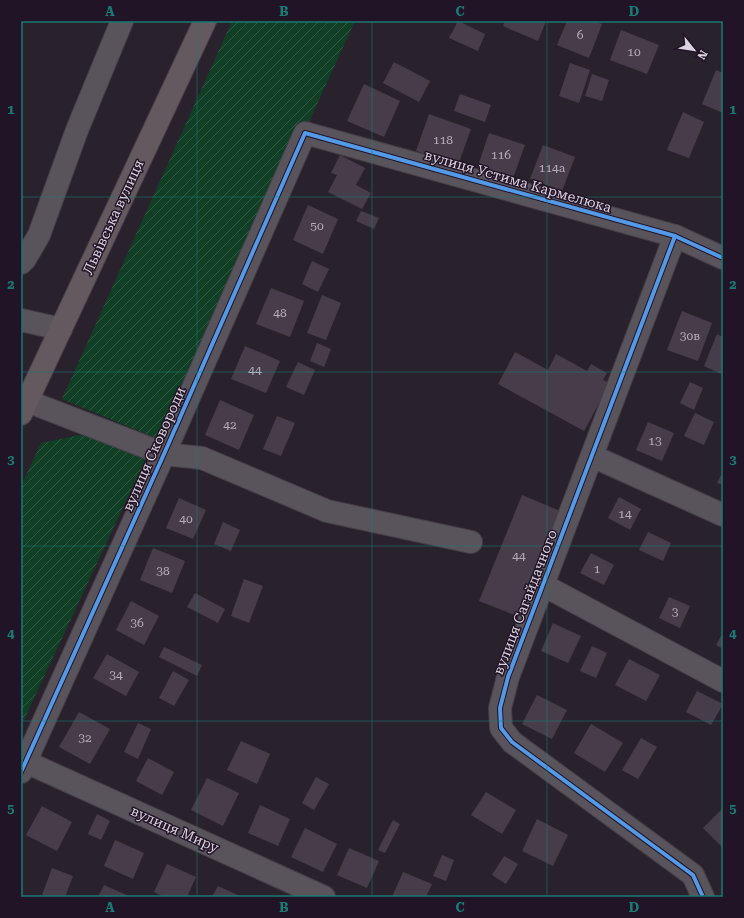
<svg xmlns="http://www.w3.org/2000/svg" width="744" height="918" font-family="'Roboto Serif',serif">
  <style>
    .garden { fill: url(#garden-furrows) }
    .building { fill: #473d4a }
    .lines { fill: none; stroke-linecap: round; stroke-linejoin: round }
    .minor-casing { stroke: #463f48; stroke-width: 24 }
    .major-casing { stroke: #463f48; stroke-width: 24 }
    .minor { stroke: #59535c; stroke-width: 22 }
    .major { stroke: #63595e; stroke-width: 22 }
    .cycleway-casing { stroke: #211427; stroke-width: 6 }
    .cycleway { stroke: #5399e6; stroke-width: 4 }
    .grid { fill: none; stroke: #197b74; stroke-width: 1; stroke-opacity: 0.55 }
    .labels { text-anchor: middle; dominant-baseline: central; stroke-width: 3; stroke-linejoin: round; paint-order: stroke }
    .number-label { font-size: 12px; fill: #b6adba }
    .street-label { font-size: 14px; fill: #dbd2df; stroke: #211427 }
    .neatline { fill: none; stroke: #197b74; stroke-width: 1.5 }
    .grid-label { font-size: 13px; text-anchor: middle; font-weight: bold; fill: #197b74 }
  </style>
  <defs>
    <pattern id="garden-furrows" width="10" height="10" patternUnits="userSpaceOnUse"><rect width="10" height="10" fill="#103f26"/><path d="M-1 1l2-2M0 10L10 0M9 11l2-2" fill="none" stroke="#325a45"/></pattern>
  </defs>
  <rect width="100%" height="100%" fill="#29222c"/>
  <g class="garden">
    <path d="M232,21H355L163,441L62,399Z"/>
    <path d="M94,432L147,456L21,726V486L41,443Z"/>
  </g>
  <g class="building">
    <path d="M458,21L485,34L478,51L449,38Z"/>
    <path d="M505,21H546L538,41L503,26Z"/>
    <path d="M567,21H594L602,24L589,58L557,45Z"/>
    <path d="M621,30L659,45L647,74L610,60Z"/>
    <path d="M394,62L430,81L419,102L383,83Z"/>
    <path d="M570,63L590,70L579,103L559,96Z"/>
    <path d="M716,70L723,73V113L702,104Z"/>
    <path d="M592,74L609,80L602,101L585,96Z"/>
    <path d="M364,84L400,101L384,137L347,121Z"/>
    <path d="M460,94L491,105L485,122L454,111Z"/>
    <path d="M683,112L704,122L689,158L667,150Z"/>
    <path d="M429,114L471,129L458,165L416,151Z"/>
    <path d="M489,133L525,145L513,178L478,166Z"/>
    <path d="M543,145L575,157L562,191L530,179Z"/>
    <path d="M340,155L365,168L356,185L371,193L362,209L328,192L337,175L331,173Z"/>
    <path d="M308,205L338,219L323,254L293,240Z"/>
    <path d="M361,211L379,218L374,229L356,221Z"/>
    <path d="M312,261L329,269L318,292L302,284Z"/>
    <path d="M271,288L304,301L290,337L256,324Z"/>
    <path d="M322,295L341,303L326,340L307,333Z"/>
    <path d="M682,311L712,323L698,361L667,350Z"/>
    <path d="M717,334L723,337V369L721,374L704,366Z"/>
    <path d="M317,343L331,349L324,367L310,361Z"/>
    <path d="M245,346L280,361L266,393L231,379Z"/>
    <path d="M515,352L548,370L556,354L587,371L591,364L607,373L603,380L610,383L584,431L498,384Z"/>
    <path d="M298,362L315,370L304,395L286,387Z"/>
    <path d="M690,382L703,388L694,410L680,403Z"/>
    <path d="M220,400L254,415L239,450L205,435Z"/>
    <path d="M695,413L714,422L704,445L684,436Z"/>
    <path d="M277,416L295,423L281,456L263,449Z"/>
    <path d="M648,422L674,433L662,461L636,450Z"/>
    <path d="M723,471V485L717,483Z"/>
    <path d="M522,495L560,511L517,616L479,601Z"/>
    <path d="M619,497L641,509L630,530L608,518Z"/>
    <path d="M179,498L206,510L193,539L166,528Z"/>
    <path d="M223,522L240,530L231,551L214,544Z"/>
    <path d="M648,532L671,543L663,561L639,550Z"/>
    <path d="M153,548L185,561L172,593L140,580Z"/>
    <path d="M591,553L614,565L604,585L580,573Z"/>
    <path d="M244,579L263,586L249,623L231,616Z"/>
    <path d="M195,593L225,609L218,623L187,607Z"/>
    <path d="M669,597L690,606L680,628L659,618Z"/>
    <path d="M131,601L159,616L144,645L116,630Z"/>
    <path d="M553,623L581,636L568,663L541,651Z"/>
    <path d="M723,632V649L716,645Z"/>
    <path d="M592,646L607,653L596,678L580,671Z"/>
    <path d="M164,647L202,665L197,676L159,657Z"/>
    <path d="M107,654L139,672L126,696L93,678Z"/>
    <path d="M629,659L660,675L646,701L615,685Z"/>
    <path d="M173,671L189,680L174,706L159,698Z"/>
    <path d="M697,691L723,704L711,725L686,712Z"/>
    <path d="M537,695L567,710L552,739L522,724Z"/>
    <path d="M79,712L110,729L90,764L59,747Z"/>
    <path d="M138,723L151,729L138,759L124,752Z"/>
    <path d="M591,724L623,743L605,772L574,753Z"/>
    <path d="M641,738L657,747L638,779L622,770Z"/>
    <path d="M241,741L270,754L257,784L227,770Z"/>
    <path d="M148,758L174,772L162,795L136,781Z"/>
    <path d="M316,777L329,784L314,810L302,803Z"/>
    <path d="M207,778L239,793L223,826L191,810Z"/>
    <path d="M486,792L516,810L502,834L471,815Z"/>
    <path d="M260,805L290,819L278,846L248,833Z"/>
    <path d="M42,806L72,822L57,851L26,835Z"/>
    <path d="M722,809L723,810V848L703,828Z"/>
    <path d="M97,814L110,821L101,840L88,834Z"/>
    <path d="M537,819L568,835L553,866L522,851Z"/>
    <path d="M393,820L400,824L385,853L378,850Z"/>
    <path d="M305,828L337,844L323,872L291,857Z"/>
    <path d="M115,840L144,853L133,879L104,866Z"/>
    <path d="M349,848L379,861L367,888L337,875Z"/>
    <path d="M442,855L454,860L446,881L433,876Z"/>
    <path d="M504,856L518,864L506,884L492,875Z"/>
    <path d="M167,864L196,877L187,897H164L154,892Z"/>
    <path d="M52,868L73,876L65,897H47L42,895Z"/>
    <path d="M403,872L432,884L426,897H392Z"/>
    <path d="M104,885L131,897H98Z"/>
    <path d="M218,886L242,897H212Z"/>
  </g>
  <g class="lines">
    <defs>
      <g id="minor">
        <path d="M675,236L508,677L500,708L501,728L512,742L693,875L703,897"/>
        <path d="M21,263L25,259L39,235L77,130L122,21"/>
        <path d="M21,320L61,329"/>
        <path d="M27,401L164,454L202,458L327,511L471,542"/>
        <path d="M592,456L723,515"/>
        <path d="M543,585L723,681"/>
        <path d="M26,762L324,897"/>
        <path d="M21,772L164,454L305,133L675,236L723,258"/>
      </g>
      <path id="major" d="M21,414L205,21"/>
    </defs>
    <use href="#minor" class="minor-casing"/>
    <use href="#major" class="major-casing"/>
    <use href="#minor" class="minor"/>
    <use href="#major" class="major"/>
    <defs>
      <g id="cycleway">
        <path d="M675,236L508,677L500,708L501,728L512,742L693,875L703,897"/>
        <path d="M21,772L164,454L305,133L675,236L723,258"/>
      </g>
    </defs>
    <use href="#cycleway" class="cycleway-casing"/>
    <use href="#cycleway" class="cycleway"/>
  </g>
  <path class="grid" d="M197,21V897M372,21V897M547,21V897M21,197H723M21,372H723M21,546H723M21,721H723"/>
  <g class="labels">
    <g class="number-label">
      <text x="580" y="35">6</text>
      <text x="634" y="52">10</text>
      <text x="443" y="140">118</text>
      <text x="501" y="155">116</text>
      <text x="552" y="168">114а</text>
      <text x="317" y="226">50</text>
      <text x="280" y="313">48</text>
      <text x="690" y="336">30в</text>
      <text x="255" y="370">44</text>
      <text x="230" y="425">42</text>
      <text x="655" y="441">13</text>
      <text x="625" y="514">14</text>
      <text x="186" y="519">40</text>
      <text x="519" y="556">44</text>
      <text x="597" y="569">1</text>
      <text x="163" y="571">38</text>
      <text x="675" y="612">3</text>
      <text x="137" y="623">36</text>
      <text x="116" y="675">34</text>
      <text x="85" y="738">32</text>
    </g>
    <g class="street-label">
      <text transform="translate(518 181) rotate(16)">вулиця Устима Кармелюка</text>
      <text transform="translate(113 217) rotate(-65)">Львівська вулиця</text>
      <text transform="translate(154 449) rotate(-66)">вулиця Сковороди</text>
      <text transform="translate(525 602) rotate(-69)">вулиця Сагайдачного</text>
      <text transform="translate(175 829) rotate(24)">вулиця Миру</text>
    </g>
  </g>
  <rect width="744" height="918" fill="none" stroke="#211427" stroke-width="44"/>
  <g transform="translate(694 50) rotate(120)" stroke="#211427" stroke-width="3" paint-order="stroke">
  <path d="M0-3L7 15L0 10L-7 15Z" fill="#dbd2df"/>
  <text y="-6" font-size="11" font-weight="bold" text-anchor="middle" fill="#dbd2df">N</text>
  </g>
  <rect x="22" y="22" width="700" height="874" class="neatline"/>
  <g class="grid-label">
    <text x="110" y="16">A</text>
    <text x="284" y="16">B</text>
    <text x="460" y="16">C</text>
    <text x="634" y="16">D</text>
    <text x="11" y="114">1</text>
    <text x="733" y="114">1</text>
    <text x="11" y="289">2</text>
    <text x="733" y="289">2</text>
    <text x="11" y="464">3</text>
    <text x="733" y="464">3</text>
    <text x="11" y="638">4</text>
    <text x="733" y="638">4</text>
    <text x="11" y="813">5</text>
    <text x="733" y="813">5</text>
    <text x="110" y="912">A</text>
    <text x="284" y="912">B</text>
    <text x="460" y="912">C</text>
    <text x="634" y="912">D</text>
  </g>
</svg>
